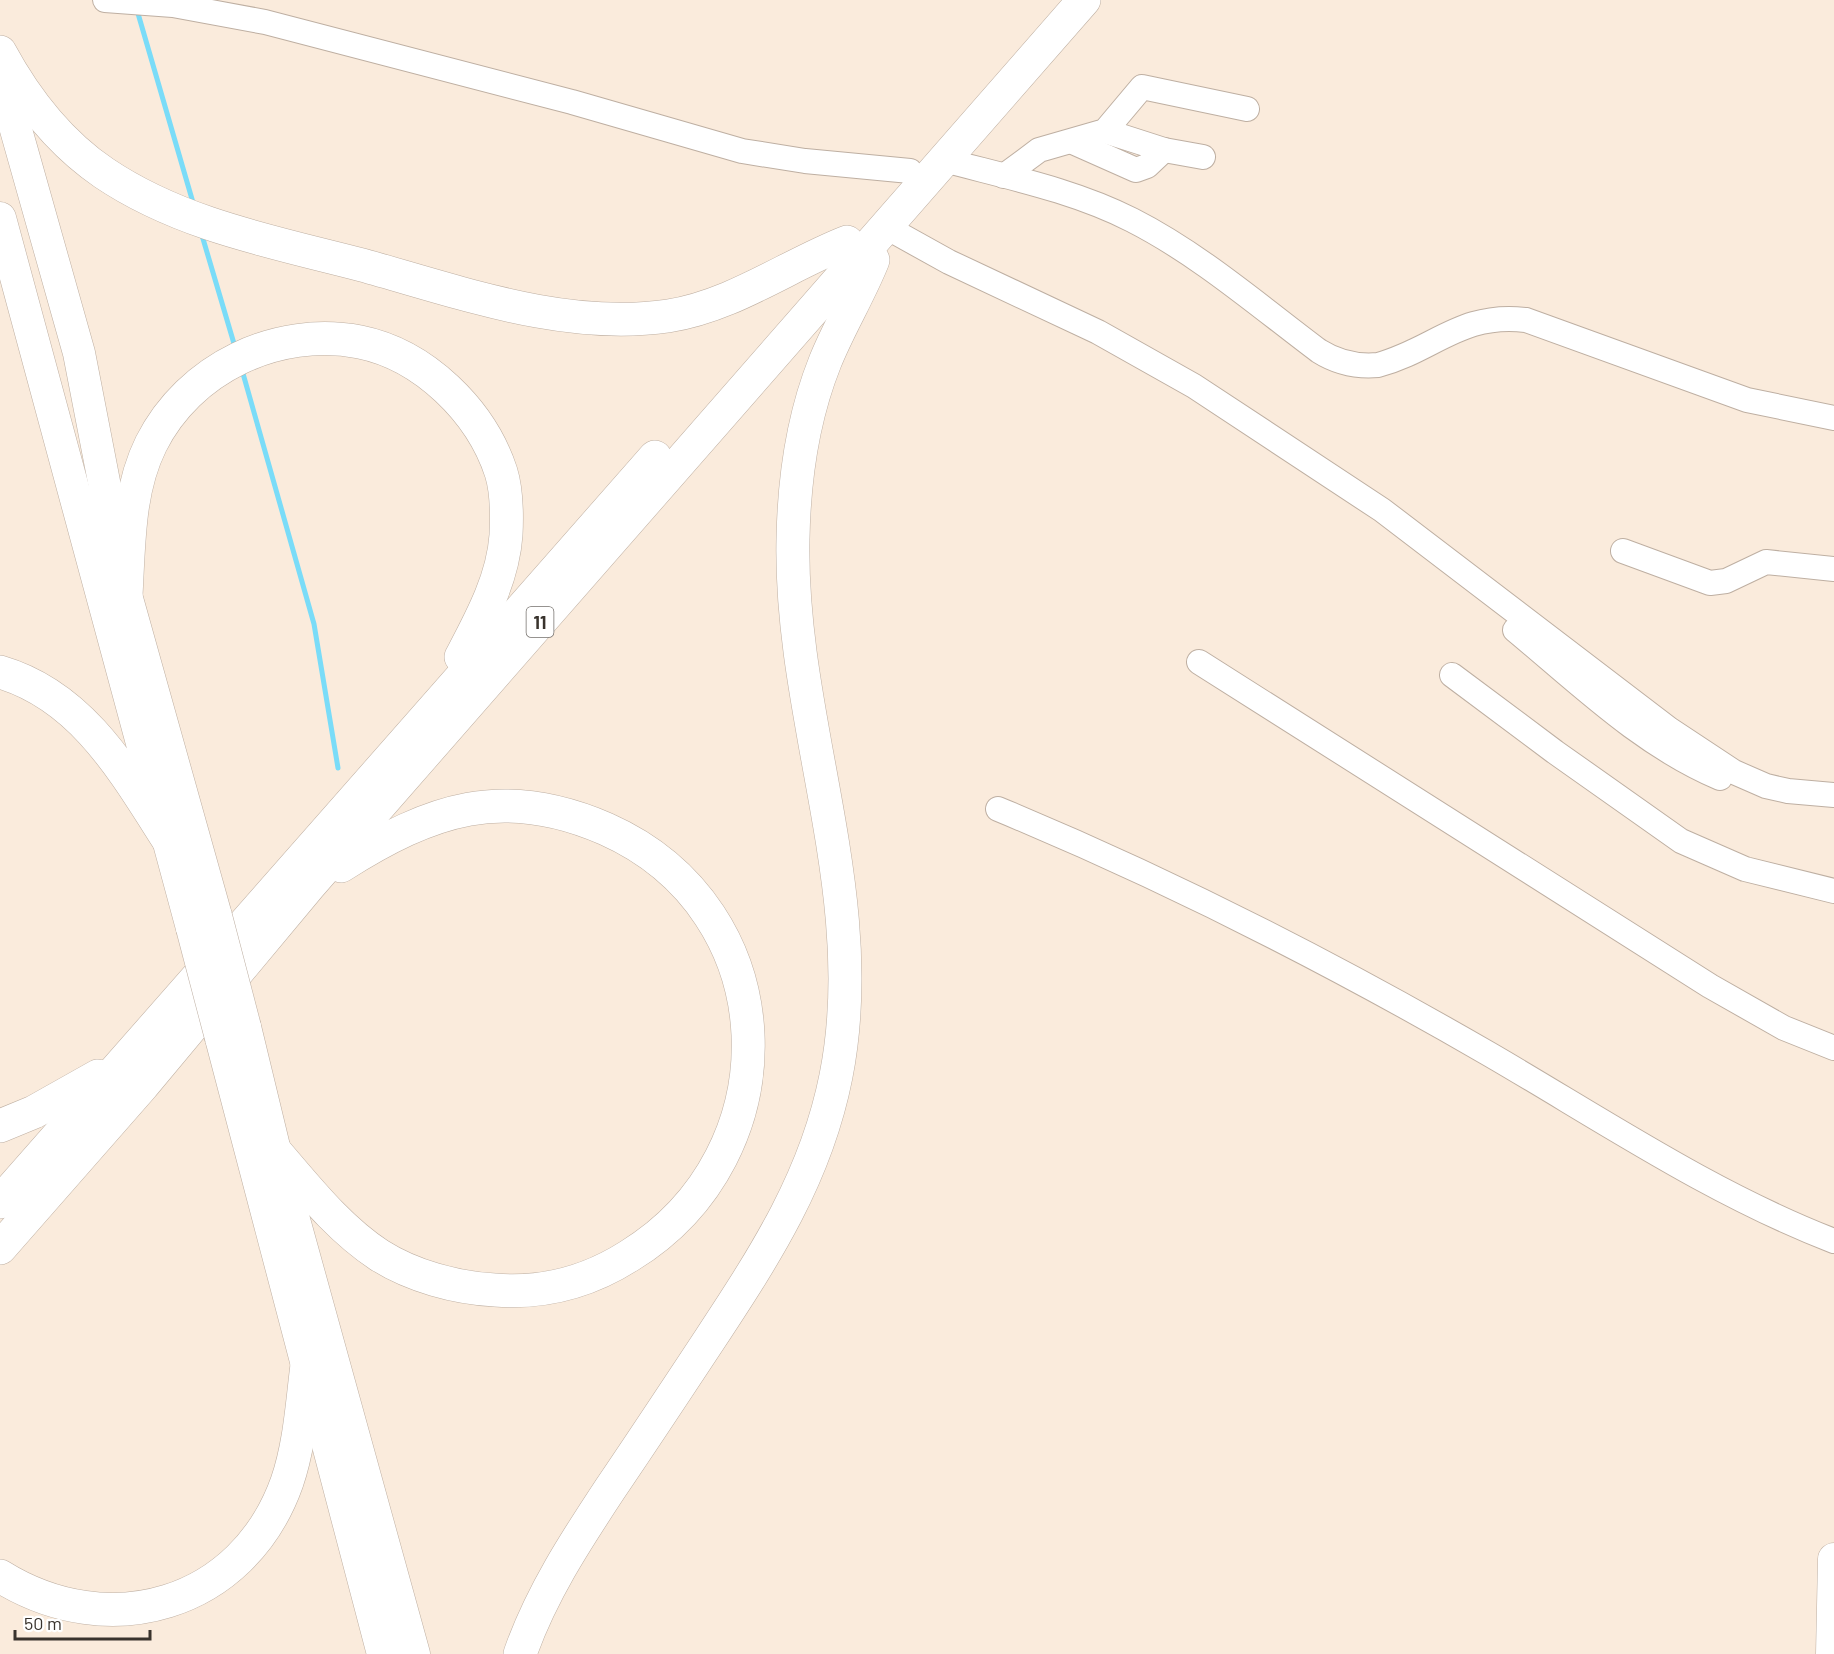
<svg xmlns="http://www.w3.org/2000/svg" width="1834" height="1654" font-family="Barlow,sans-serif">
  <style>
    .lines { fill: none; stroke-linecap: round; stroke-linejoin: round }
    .stream { stroke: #7adcf8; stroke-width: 5 }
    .minor-casing { stroke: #beafa2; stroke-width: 26 }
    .major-casing { stroke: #beafa2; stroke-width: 33 }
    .highway-casing { stroke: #beafa2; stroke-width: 34 }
    .minor { stroke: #fff; stroke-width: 24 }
    .major { stroke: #fff; stroke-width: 32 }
    .highway { stroke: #fff; stroke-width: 33 }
    .major-bridge-casing { stroke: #beafa2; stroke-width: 33; stroke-linecap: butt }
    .major-bridge { stroke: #fff; stroke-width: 32 }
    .labels { text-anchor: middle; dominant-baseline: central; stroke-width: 4.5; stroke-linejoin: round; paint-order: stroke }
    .shield { fill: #fff; stroke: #74706c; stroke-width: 1.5 }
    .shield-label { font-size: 18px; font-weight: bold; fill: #39332d }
  </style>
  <rect width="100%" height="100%" fill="#faebdc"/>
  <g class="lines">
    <g class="stream">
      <path d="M137,10L194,206"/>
      <path d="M201,232L235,347"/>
      <path d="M242,370L314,624L338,768"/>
    </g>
    <defs>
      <g id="minor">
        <path d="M105,0L173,5L265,22L572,102L742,151L805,161L910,171"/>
        <path d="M1105,131L1164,150L1203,157"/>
        <path d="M1073,142L1136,170L1147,166L1164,150"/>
        <path d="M944,160C1007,177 1073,190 1132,220C1199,254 1259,306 1319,351C1338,363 1356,367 1378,365C1434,350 1461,312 1526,320L1747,400L1834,418"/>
        <path d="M1004,176L1039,150L1105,131L1142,87L1247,109"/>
        <path d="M886,227L949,262L1098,332L1194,386L1382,510L1669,729L1734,772L1766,786L1788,791L1834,795"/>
        <path d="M1623,551L1710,583L1726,581L1766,562L1834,569"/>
        <path d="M1515,630C1580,684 1642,745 1720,778"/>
        <path d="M1199,662L1710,986L1784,1028L1834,1048"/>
        <path d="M1452,675L1555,752L1681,841L1745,869L1834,891"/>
        <path d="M998,809C1167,879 1330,962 1489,1054C1601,1119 1712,1194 1834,1241"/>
      </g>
      <g id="major">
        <path d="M0,73L79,353L126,595L216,916"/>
        <path d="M0,218L192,928"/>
        <path d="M245,1027L275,1151L414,1654"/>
        <path d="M221,1038L383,1654"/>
        <path d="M1832,1654L1834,1559"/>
      </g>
      <g id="highway">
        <path d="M0,52C26,100 60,143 104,173C181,225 274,242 362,265C460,292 565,331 668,316C733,306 788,265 847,242"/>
        <path d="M126,595C129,544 128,490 151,444C189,368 277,326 360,342C424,355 481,411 501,472C507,491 507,515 506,535C503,579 481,619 461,657"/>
        <path d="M0,672C82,696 124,771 167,838"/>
        <path d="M0,1126L34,1112L98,1076"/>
        <path d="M275,1151C307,1188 338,1228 379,1255C412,1276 456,1288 495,1290C544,1294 588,1282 629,1256C795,1154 788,910 606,829C503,784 431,809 341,866"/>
        <path d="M0,1202L655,457"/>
        <path d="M0,1248L143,1085L309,886L1084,0"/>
        <path d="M0,1576C109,1644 243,1606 287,1482C300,1444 302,1404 307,1365"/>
        <path d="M520,1654C541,1594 575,1542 610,1489C644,1439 677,1389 710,1339C766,1254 816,1177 836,1076C872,895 789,719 793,539C794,480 803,417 825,362C839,327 859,295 873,260"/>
      </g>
    </defs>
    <use href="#minor" class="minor-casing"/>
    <use href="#major" class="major-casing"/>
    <use href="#highway" class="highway-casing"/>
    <use href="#minor" class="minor"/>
    <use href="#major" class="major"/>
    <use href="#highway" class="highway"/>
    <defs>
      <g id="major-bridge">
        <path d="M216,916L245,1027"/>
        <path d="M192,928L221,1038"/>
      </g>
    </defs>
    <use href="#major-bridge" class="major-bridge-casing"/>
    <use href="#major-bridge" class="major-bridge"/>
  </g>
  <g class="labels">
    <rect class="shield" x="526.5" y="607" width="27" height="30" rx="4.5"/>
    <g class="shield-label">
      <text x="540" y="622">11</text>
    </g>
  </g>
  <path d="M15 1630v9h135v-9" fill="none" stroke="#39332d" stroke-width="3"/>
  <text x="24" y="1630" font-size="18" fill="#39332d" stroke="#ffffff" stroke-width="4.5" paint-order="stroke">50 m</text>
</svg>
